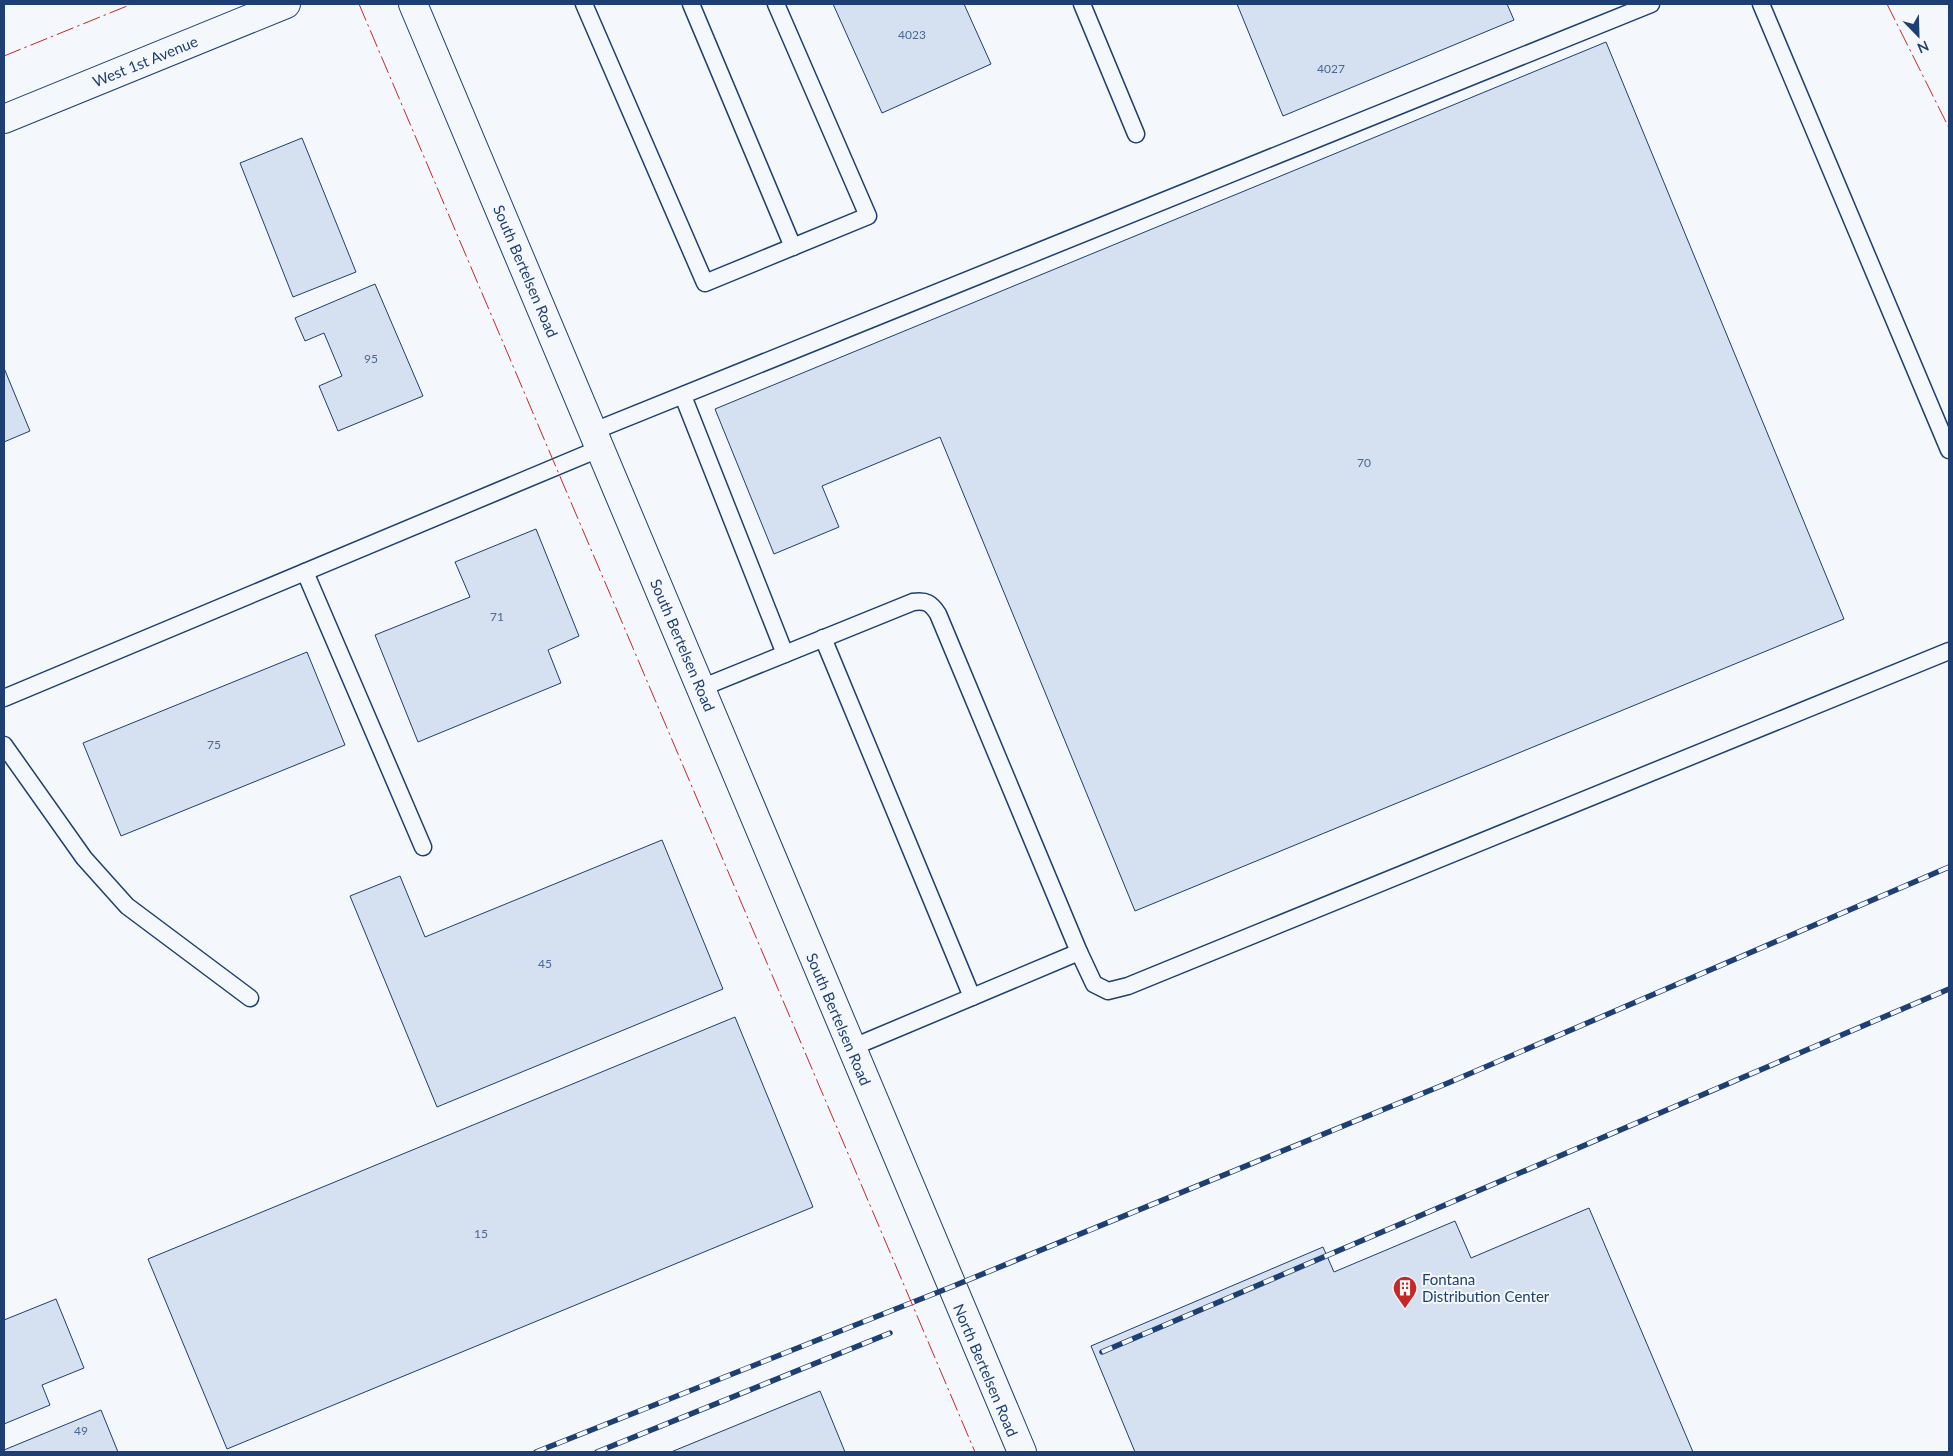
<svg xmlns="http://www.w3.org/2000/svg" width="1953" height="1456" font-family="Lato,sans-serif">
  <style>
    .building { fill: #d5e0f0; stroke: #1d3f73 }
    .lines { fill: none; stroke-linecap: round; stroke-linejoin: round }
    .lane-casing { stroke: #1d3f73; stroke-width: 19 }
    .secondary-casing { stroke: #1d3f73; stroke-width: 30 }
    .lane { stroke: #f4f7fb; stroke-width: 16 }
    .secondary { stroke: #f4f7fb; stroke-width: 28 }
    .rail-casing { stroke: #1d3f73; stroke-width: 5.5 }
    .rail { stroke: #f4f7fb; stroke-width: 4; stroke-dasharray: 11; stroke-linecap: butt }
    .power { stroke: #c62828; stroke-width: 1; stroke-dasharray: 18 4 2.5 4; stroke-linecap: butt }
    .labels { text-anchor: middle; dominant-baseline: central; stroke-width: 4; stroke-linejoin: round; paint-order: stroke }
    .number-label { font-size: 12px; fill: #4b6792 }
    .street-label { font-size: 15px; fill: #1d3f73; stroke: #f4f7fb }
    .poi-label { font-size: 15px; fill: #1d3f73; stroke: #f4f7fb; text-anchor: start }
  </style>
  <rect width="100%" height="100%" fill="#f4f7fb"/>
  <g class="building">
    <path d="M833,4H964L991,64L882,113Z"/>
    <path d="M1237,4H1507L1514,20L1283,116Z"/>
    <path d="M1606,42L1844,619L1135,911L940,437L822,486L839,527L774,554L715,409Z"/>
    <path d="M302,138L356,272L293,297L240,163Z"/>
    <path d="M375,284L423,396L338,431L319,386L342,376L324,333L305,341L295,318Z"/>
    <path d="M4,368L30,431L4,442Z"/>
    <path d="M536,529L579,636L548,650L561,683L418,742L375,635L470,597L455,562Z"/>
    <path d="M307,652L345,745L121,836L83,743Z"/>
    <path d="M662,840L723,989L437,1107L350,896L400,876L425,937Z"/>
    <path d="M735,1017L813,1207L227,1449L148,1259Z"/>
    <path d="M1589,1208L1693,1452H1135L1091,1346L1323,1247L1334,1272L1455,1221L1471,1258Z"/>
    <path d="M56,1299L84,1368L42,1385L50,1405L4,1424V1320Z"/>
    <path d="M820,1391L845,1452H671Z"/>
    <path d="M101,1410L118,1452H4V1450Z"/>
  </g>
  <g class="lines">
    <defs>
      <g id="lane">
        <path d="M584,4L705,283L868,216L776,4"/>
        <path d="M691,4L793,247"/>
        <path d="M1082,4L1136,134"/>
        <path d="M1761,4L1949,450"/>
        <path d="M683,396L785,654"/>
        <path d="M594,431L1651,4"/>
        <path d="M305,572L423,847"/>
        <path d="M823,638L972,997"/>
        <path d="M701,688L913,602C926,600 931,603 938,614L1079,952"/>
        <path d="M4,698L601,448"/>
        <path d="M4,745L84,858L127,906L250,998"/>
        <path d="M851,1048L1079,952L1094,984L1108,991L1128,986L1949,651"/>
      </g>
      <g id="secondary">
        <path d="M413,4L1022,1452"/>
        <path d="M4,119L286,4"/>
      </g>
    </defs>
    <use href="#lane" class="lane-casing"/>
    <use href="#secondary" class="secondary-casing"/>
    <use href="#lane" class="lane"/>
    <use href="#secondary" class="secondary"/>
    <defs>
      <g id="rail">
        <path d="M1102,1352L1949,989"/>
        <path d="M536,1452L951,1287L1448,1083L1949,867"/>
        <path d="M597,1452L890,1333"/>
      </g>
    </defs>
    <use href="#rail" class="rail-casing"/>
    <use href="#rail" class="rail"/>
    <g class="power">
      <path d="M359,4L975,1452"/>
      <path d="M1887,4L1949,128"/>
      <path d="M4,56L132,4"/>
    </g>
  </g>
  <defs>
    <symbol id="building-pin" viewBox="-11 -11 22 30"><path d="M0 17L-7.5 6A9.5 9.5 0 1 1 7.5 6Z" fill="#c62828" stroke="#f4f7fb"/><path d="M-4-6H4V6H1V3H-1V6H-4ZM-2.5-4.3h1.7v1.8h-1.7ZM.8-4.3h1.7v1.8H.8ZM-2.5-1h1.7V.8h-1.7ZM.8-1h1.7V.8H.8Z" fill="#fff"/></symbol>
  </defs>
  <g fill-rule="evenodd">
    <use href="#building-pin" x="1391" y="1274" width="28" height="38"/>
  </g>
  <g class="labels">
    <g class="number-label">
      <text x="912" y="34">4023</text>
      <text x="1331" y="68">4027</text>
      <text x="371" y="358">95</text>
      <text x="1364" y="462">70</text>
      <text x="497" y="616">71</text>
      <text x="214" y="744">75</text>
      <text x="545" y="963">45</text>
      <text x="481" y="1233">15</text>
      <text x="81" y="1430">49</text>
    </g>
    <g class="street-label">
      <text transform="translate(145 61) rotate(-22)">West 1st Avenue</text>
      <text transform="translate(526 271) rotate(67)">South Bertelsen Road</text>
      <text transform="translate(683 645) rotate(67)">South Bertelsen Road</text>
      <text transform="translate(839 1019) rotate(67)">South Bertelsen Road</text>
      <text transform="translate(986 1370) rotate(67)">North Bertelsen Road</text>
    </g>
    <g class="poi-label">
      <text x="1422" y="1279">Fontana<tspan x="1422" dy="17">Distribution Center</tspan></text>
    </g>
  </g>
  <rect width="1953" height="1456" fill="none" stroke="#1d3f73" stroke-width="10"/>
  <g transform="translate(1918 35) rotate(157)" stroke="#f4f7fb" stroke-width="4" paint-order="stroke">
  <path d="M0-4L9 19L0 12L-9 19Z" fill="#1d3f73"/>
  <text y="-8" font-size="14" font-weight="bold" text-anchor="middle" fill="#1d3f73">N</text>
  </g>
</svg>
